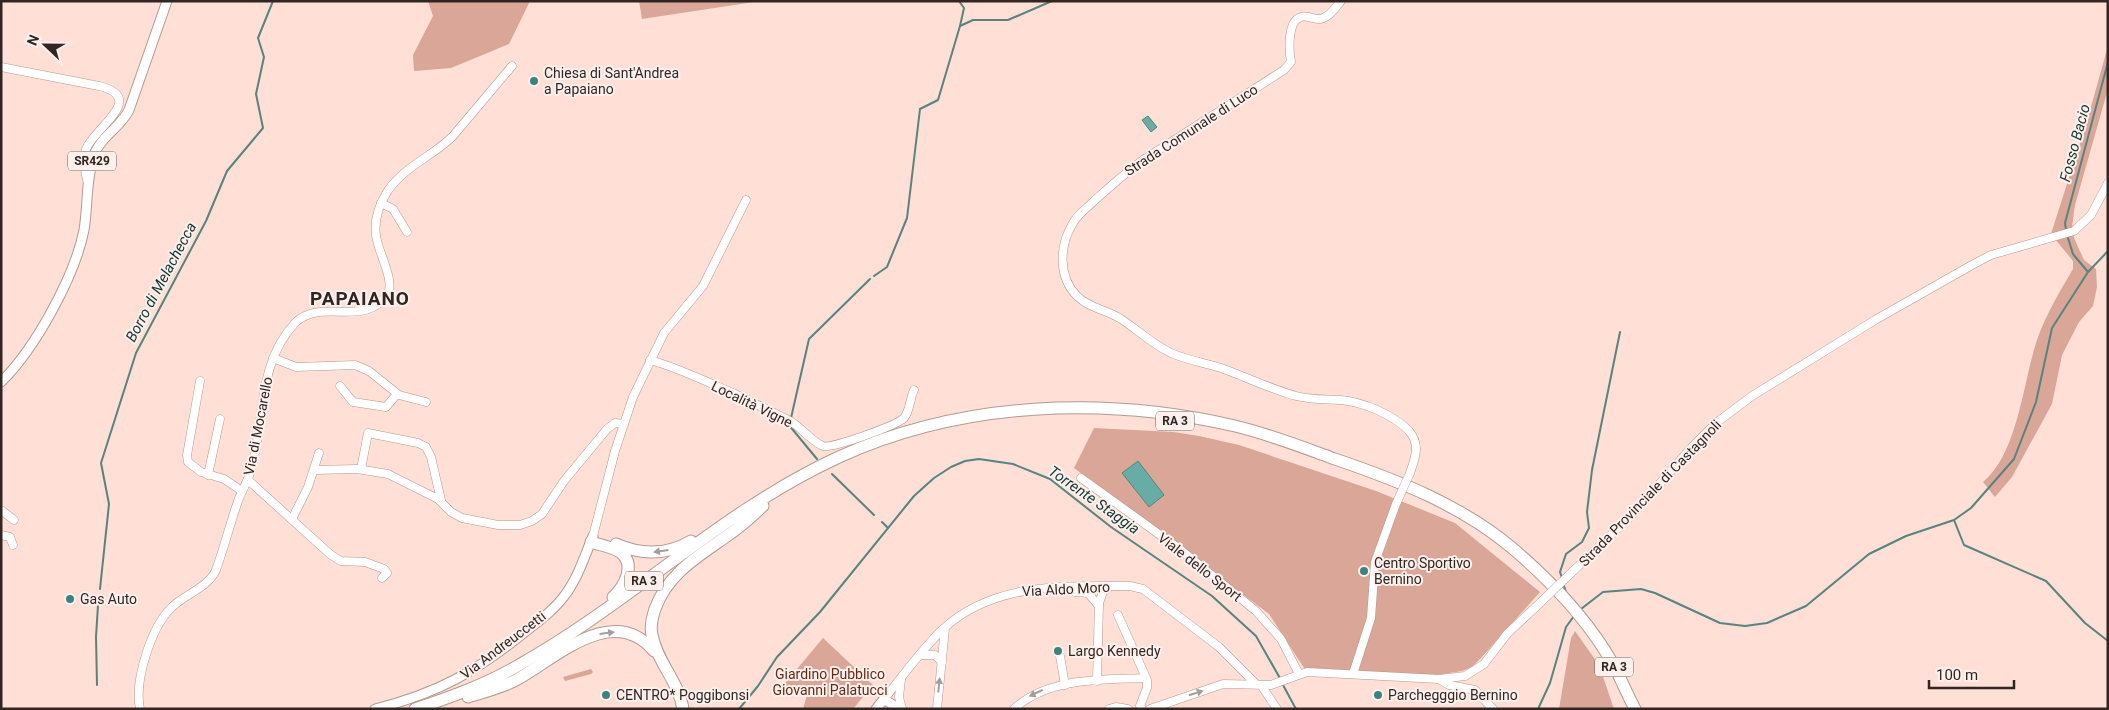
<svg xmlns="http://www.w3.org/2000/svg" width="2109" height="710" font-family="Roboto,sans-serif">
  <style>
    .green { fill: #daa698 }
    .water { fill: #67ada5; stroke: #57847e }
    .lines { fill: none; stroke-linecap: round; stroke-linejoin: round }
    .stream { stroke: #57847e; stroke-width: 2 }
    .minor-casing { stroke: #b69990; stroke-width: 9 }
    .major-casing { stroke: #b69990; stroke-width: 11 }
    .highway-casing { stroke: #b69990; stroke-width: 13 }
    .minor { stroke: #fff; stroke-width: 8 }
    .major { stroke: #fff; stroke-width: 9 }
    .highway { stroke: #fff; stroke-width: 11 }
    .minor-bridge-casing { stroke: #b69990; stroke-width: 9; stroke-linecap: butt }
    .minor-bridge { stroke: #fff; stroke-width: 8 }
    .oneway { fill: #a39d9c }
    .poi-dot { fill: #3c837d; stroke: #fef1ed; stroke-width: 2 }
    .labels { text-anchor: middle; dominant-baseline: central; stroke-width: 4; stroke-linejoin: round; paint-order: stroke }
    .shield { fill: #fef1ed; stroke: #6f6360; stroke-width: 1 }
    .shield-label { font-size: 12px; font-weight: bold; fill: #322623 }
    .poi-label { font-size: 14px; fill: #322623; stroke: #fef1ed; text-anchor: start }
    .street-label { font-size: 14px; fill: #322623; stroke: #fef1ed }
    .park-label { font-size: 14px; fill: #6a2714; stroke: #fef1ed }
    .water-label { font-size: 15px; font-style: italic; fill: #143733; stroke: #fef1ed }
    .district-label { font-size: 19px; font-weight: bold; letter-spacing: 1px; fill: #322623; stroke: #fef1ed }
  </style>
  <rect width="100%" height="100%" fill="#ffdfd6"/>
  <g class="green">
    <path d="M428,1H530L509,44L451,68L414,71L413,55L433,16Z"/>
    <path d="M639,1H754V2L642,19Z"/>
    <path d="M2108,46V89L2075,205L2072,227L2074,238L2084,260L2096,269L2097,287L2093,306L2079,322L2062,355L2052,404L2012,477L1995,497L1983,482C2019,452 2023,379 2038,337C2047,313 2060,291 2073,269V261L2051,234L2087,121Z"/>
    <path d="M1094,428L1173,432L1199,436L1239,445L1376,491L1455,523L1540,592L1481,658L1472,667L1462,671L1437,675L1304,668L1269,614L1074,468Z"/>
    <path d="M1575,631L1599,665L1614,709H1559L1571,638Z"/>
    <path d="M823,638L873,685L853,709H803L807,695L781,688Z"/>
    <path d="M591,669L593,672L591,674L565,681L563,677Z"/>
  </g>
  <g class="water">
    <path d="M1148,116L1157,127L1151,132L1142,120Z"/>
    <path d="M1138,461L1164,495L1149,507L1122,473Z"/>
  </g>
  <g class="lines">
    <g class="stream">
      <path d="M960,26L973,20H1008L1052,1"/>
      <path d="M2066,230L2065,223L2108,62"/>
      <path d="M2068,238L2073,254L2088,272"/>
      <path d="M874,276L887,267L907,218L920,109L938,100L960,26L964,8L959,1"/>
      <path d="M791,418L809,339L870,279"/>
      <path d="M788,424L817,459"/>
      <path d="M832,474L874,515"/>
      <path d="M1954,520L1964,545L2046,581L2085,623L2108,641"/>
      <path d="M882,522L888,528"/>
      <path d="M1562,578L1560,572L1566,554L1582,542L1589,528L1587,512L1592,470L1620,332"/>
      <path d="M1563,583L1567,595"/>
      <path d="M100,589L109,504L101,463L136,353L206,221L227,171L263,128L256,94L264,57L258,38L273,1"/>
      <path d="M1581,609L1603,592L1641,589L1655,593L1720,623L1745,626L1767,623L1806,606L1869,554L1906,536L1954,520L1971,508L2014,459L2036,402L2052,328L2088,272L2108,251"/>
      <path d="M97,685L96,637L98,605"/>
      <path d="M1283,685L1296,709"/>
      <path d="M739,709L758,686L777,657L820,612L914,496L934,478L951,467L965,461L979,459L1013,464L1050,479L1111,527L1212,596L1256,636L1281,680"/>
      <path d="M1538,709L1550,683L1566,627L1574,616"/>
    </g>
    <defs>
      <g id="minor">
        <path d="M1341,1C1336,7 1329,18 1320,19C1314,20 1308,15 1301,17C1287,21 1289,51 1291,62L1284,70L1146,158C1127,171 1111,186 1094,201C1087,208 1078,214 1073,223C1059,246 1058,277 1077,296C1089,308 1107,310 1121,319C1138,330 1152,344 1171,353C1187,360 1205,363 1221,368C1246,377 1271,389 1296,396C1311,400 1326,399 1341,400C1363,402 1394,415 1409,431C1421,445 1415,458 1410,473"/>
        <path d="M1,67L99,86C148,98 94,128 86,149C83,158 85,171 87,180"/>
        <path d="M381,203L393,209L407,232"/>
        <path d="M273,358L296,367L355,365L369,371L399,395L426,402"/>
        <path d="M650,360C679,368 707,382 735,394C753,403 772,411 790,421C801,427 812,442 823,446C832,449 897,425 904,418C910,411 910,398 914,390"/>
        <path d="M200,381L187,455L188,462L201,472L224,479L242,491"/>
        <path d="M340,386L353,402L386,407L397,394"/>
        <path d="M361,469L368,433L418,443L426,447L431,457L441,500"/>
        <path d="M314,470L357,469L388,474L438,499L451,512L462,518L498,525H520L532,521L542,514L564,481L607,429L615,423L624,424"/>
        <path d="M208,475L220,419"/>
        <path d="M1081,478L1181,550L1256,611L1281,639L1299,674"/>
        <path d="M248,480L331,555L341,561L365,562L384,569L387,573L382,578"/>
        <path d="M1,510L14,520"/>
        <path d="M292,519L308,487L319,453"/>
        <path d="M1,535L10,537L13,545"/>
        <path d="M593,536L615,451L633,397L664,333L703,286L746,200"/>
        <path d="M1569,575L1635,512L1691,448L1716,423L1752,396L1875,320L1972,265L1991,255L2074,231L2091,215L2108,183"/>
        <path d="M1075,592L1088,593L1099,606"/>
        <path d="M1118,615L1147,680V688L1140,706L1142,709"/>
        <path d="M920,655H935L942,662"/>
        <path d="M1060,656L1065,685"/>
        <path d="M1353,674L1371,618L1375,562L1396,504"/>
        <path d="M901,679L899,697L902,709"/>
        <path d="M1439,679L1449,685L1475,690L1493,709"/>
        <path d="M1097,681L1099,603L1103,592L1110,586"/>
        <path d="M1261,685L1277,709"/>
        <path d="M884,699C903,676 921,650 943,629C994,582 1065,586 1130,586L1143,589L1219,647L1256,684"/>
        <path d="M140,709C134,681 151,627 172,607C185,594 208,588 216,570C224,548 230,524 238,501C242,490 248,481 251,470C265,421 257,363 295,323C320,297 367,329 388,293C395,280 377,250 376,235C374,220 379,205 387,192C404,166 432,157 453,136L512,66"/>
        <path d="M937,709L945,628"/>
        <path d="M1014,709C1048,677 1102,680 1146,678"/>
        <path d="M1109,709L1116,707L1128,709"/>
        <path d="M1150,709L1223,684L1271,685L1307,672L1439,679L1465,676L1484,664L1507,634L1541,602"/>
      </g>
      <g id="major">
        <path d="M1,382C35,349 75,276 84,230C88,206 86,178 94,155C101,136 121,127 129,110L167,1"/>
        <path d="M884,699L899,709"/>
        <path d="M375,709C438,693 476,672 526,631C540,620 555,609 565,595C578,578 585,555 593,536"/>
        <path d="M876,709L884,699"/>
      </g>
      <g id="highway">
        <path d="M591,542C600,545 612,547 620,552C637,564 624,587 613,597"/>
        <path d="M616,544C641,555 667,555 691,541"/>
        <path d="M468,697C484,692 501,688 516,680C556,658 613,602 654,651"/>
        <path d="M415,709C451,697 487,684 519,665C630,603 723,510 839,457C962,401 1105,396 1235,426C1269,434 1302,447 1335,459C1399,481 1459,504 1511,547C1550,580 1588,620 1613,664C1621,679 1627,694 1635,709"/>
        <path d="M683,709C679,682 657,662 652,635C650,627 652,618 655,609C668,572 701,555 731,533C743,525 753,515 763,506"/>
      </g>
    </defs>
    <use href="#minor" class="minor-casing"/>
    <use href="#major" class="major-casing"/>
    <use href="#highway" class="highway-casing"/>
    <use href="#minor" class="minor"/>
    <use href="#major" class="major"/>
    <use href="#highway" class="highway"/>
    <defs>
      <g id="minor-bridge">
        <path d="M1396,504L1410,473"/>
        <path d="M1541,602L1569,575"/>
      </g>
    </defs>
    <use href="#minor-bridge" class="minor-bridge-casing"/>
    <use href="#minor-bridge" class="minor-bridge"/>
  </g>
  <defs><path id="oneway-solid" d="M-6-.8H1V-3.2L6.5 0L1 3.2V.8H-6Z" transform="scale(1.25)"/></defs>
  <g class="oneway">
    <use href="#oneway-solid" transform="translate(661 551) rotate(172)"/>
    <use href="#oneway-solid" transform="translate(607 633) rotate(-7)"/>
    <use href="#oneway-solid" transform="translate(939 685) rotate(-84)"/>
    <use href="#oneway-solid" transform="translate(1036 693) rotate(155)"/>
    <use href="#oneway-solid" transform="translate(1196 693) rotate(-18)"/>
  </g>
  <g class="poi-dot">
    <circle cx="534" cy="81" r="5"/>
    <circle cx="1364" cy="571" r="5"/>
    <circle cx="70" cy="599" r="5"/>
    <circle cx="1058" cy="651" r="5"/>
    <circle cx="606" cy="695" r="5"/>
    <circle cx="1378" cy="695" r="5"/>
  </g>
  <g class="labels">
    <g class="shield">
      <rect x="68" y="151.5" width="48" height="19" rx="4"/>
      <rect x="1156" y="411.5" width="38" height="19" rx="4"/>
      <rect x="625" y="571.5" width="38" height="19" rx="4"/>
      <rect x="1595" y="657.5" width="38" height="19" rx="4"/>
    </g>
    <g class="shield-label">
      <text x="92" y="161">SR429</text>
      <text x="1175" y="421">RA 3</text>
      <text x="644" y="581">RA 3</text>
      <text x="1614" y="667">RA 3</text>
    </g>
    <g class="poi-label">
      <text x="544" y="73">Chiesa di Sant'Andrea<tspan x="544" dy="16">a Papaiano</tspan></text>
      <text x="1374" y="563">Centro Sportivo<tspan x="1374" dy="16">Bernino</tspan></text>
      <text x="80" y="599">Gas Auto</text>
      <text x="1068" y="651">Largo Kennedy</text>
      <text x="616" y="695">CENTRO* Poggibonsi</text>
      <text x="1388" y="695">Parchegggio Bernino</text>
    </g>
    <g class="street-label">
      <text transform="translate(1191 130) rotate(-33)">Strada Comunale di Luco</text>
      <text transform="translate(752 404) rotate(26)">Località Vigne</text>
      <text transform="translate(258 426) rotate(-79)">Via di Mocarello</text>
      <text transform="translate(1650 493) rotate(-46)">Strada Provinciale di Castagnoli</text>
      <text transform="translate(1200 567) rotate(38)">Viale dello Sport</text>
      <text transform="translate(1066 589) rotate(-3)">Via Aldo Moro</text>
      <text transform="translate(503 645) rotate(-37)">Via Andreuccetti</text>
    </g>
    <g class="park-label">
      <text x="830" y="674">Giardino Pubblico<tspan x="830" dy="16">Giovanni Palatucci</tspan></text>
    </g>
    <g class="water-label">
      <text transform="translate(2075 143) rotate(-75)">Fosso Bacio</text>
      <text transform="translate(161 282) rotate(-62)">Borro di Melachecca</text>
      <text transform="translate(1094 500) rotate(35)">Torrente Staggia</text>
    </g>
    <g class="district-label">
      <text x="360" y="298">PAPAIANO</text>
    </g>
  </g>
  <rect width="2109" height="710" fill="none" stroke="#322623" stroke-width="5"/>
  <g transform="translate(45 45) rotate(292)" stroke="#fef1ed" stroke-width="4" paint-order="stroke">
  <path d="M0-4L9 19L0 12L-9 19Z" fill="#322623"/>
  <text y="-8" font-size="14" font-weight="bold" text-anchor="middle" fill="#322623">N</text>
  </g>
  <path d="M1929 680v8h85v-8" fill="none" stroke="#322623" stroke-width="2.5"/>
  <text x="1936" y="680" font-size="15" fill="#322623" stroke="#fef1ed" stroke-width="4" paint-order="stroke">100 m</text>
</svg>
